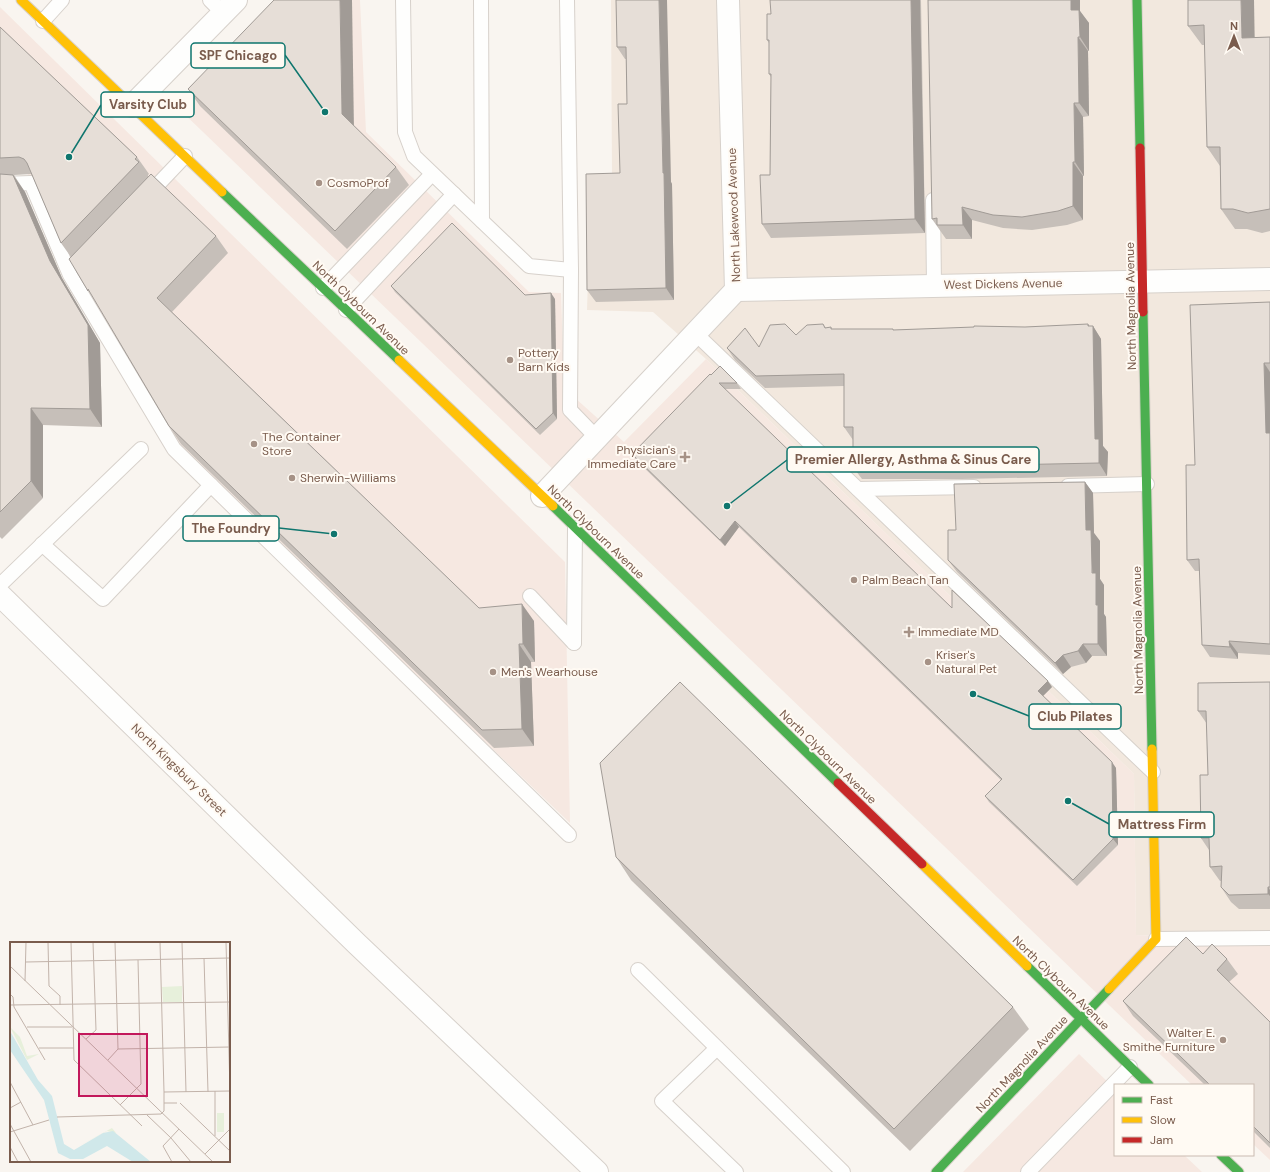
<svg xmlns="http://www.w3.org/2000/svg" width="1270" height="1172" font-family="'DM Sans',sans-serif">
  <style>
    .residential { fill: #f2e8de }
    .commercial { fill: #f6e8e1 }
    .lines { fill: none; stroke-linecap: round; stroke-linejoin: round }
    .lane-casing { stroke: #d7d1cb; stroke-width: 16 }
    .street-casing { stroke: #d7d1cb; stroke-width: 24 }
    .fast-casing { stroke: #d9d2cb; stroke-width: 11 }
    .slow-casing { stroke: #d9d2cb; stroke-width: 11 }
    .jam-casing { stroke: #d9d2cb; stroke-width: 11 }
    .lane { stroke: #fefefd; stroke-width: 14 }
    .street { stroke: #fefefd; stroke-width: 22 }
    .fast { stroke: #4caf50; stroke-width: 9 }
    .slow { stroke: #ffc107; stroke-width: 9 }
    .jam { stroke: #c62828; stroke-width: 9 }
    .wall { fill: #c6bfb9 }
    .shaded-wall { fill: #a19b96 }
    .building { fill: #e6ded7; stroke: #a19b96 }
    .poi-dot { fill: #a69286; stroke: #fffaf3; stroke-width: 1.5 }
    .labels { text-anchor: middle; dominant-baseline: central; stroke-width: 4; stroke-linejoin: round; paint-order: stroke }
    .poi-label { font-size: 12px; fill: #7a5c4d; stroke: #fffaf3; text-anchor: start }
    .street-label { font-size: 12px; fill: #7a5c4d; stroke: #fffaf3 }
    .inset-road { fill: none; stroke: #c2b3aa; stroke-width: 1 }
    .view { fill: #c2185b; fill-opacity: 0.15; stroke: #c2185b; stroke-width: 2 }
    .inset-edge { fill: none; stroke: #7a5c4d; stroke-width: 2 }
    .leader { fill: none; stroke: #0f766e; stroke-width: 1.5 }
    .callout-dot { fill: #0f766e; stroke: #fffaf3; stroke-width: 1.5 }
    .callout { fill: #fffaf3; stroke: #0f766e; stroke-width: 1.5 }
    .callout-label { font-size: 13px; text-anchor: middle; font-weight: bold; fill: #7a5c4d }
  </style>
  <rect width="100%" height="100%" fill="#f9f5f0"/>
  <path class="residential" d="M611,0H1270V941L1136,935L1134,774L706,359L653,312L587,310L591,182L612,181Z"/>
  <g class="commercial">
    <path d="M281,0H360L366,132L529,292L561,293L564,388L624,442L706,359L1134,774L1136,935L1270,941V1160L1253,1144V1085H1192L176,106Z"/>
    <path d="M0,7L565,562L570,823L181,451L71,266L27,173L0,174Z"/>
    <path d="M1079,1054L1115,1089V1155H1184L1202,1172H963Z"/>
  </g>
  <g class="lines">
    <defs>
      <g id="lane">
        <path d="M210,0L223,13"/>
        <path d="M403,0L405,132L414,156L529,266L571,270"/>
        <path d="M481,0L482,221"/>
        <path d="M567,0L571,270L570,410L597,438"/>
        <path d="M43,21L62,0"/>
        <path d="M0,184L31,183L70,275L174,449L569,835"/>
        <path d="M147,196L185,156"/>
        <path d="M933,200L934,286"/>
        <path d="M323,288L432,174"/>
        <path d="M346,310L454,194"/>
        <path d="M695,333L1153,772"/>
        <path d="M1068,486L1147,484"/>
        <path d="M858,489L974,487"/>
        <path d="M42,544L103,599L211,485"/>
        <path d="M0,585L141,449"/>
        <path d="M530,596L574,643"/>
        <path d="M574,643L575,528"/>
        <path d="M1156,939L1270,938"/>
        <path d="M638,970L843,1172"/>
        <path d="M717,1048L662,1101L736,1172"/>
        <path d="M1028,1172L1130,1067"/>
      </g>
      <g id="street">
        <path d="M132,106L236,0"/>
        <path d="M736,290L1270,279"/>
        <path d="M542,496L736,290L728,0"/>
        <path d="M0,595L357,944L597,1172"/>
      </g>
      <g id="fast">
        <path d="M1137,0L1140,148"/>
        <path d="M222,192L399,360"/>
        <path d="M1143,312L1152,749"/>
        <path d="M553,506L838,783"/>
        <path d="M1027,966L1149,1085"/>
        <path d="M1221,1155L1239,1172"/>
        <path d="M936,1172L1109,989"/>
      </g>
      <g id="slow">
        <path d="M21,0L222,192"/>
        <path d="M399,360L553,506"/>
        <path d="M922,864L1027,966"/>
        <path d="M1109,989L1156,939L1152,749"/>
      </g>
      <g id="jam">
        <path d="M1140,148L1143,312"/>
        <path d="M838,783L922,864"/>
      </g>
    </defs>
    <use href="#lane" class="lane-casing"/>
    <use href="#street" class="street-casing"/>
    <use href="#fast" class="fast-casing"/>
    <use href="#slow" class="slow-casing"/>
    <use href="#jam" class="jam-casing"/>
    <use href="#lane" class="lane"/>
    <use href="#street" class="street"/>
    <use href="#fast" class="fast"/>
    <use href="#slow" class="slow"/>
    <use href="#jam" class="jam"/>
  </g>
  <g class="wall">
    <path d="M616,0L671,182L672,184L674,300L596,302L587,290L620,173L627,104L626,59H625L617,47Z"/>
    <path d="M921,0L925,233L771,238L762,224L770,175L771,77L769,74V43L767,40L771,14Z"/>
    <path d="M1188,0L1255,37H1270V231L1262,233L1247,229H1235L1221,209L1220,166L1207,147L1205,45H1202L1188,26Z"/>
    <path d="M1080,11L1089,23V51H1088L1089,116L1083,117L1084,176H1083V220L1067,225L1032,230L1003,228L972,220V239H946L932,219Z"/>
    <path d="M0,27L137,157L149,174L148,175V176L216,236L228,253L172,312L479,608L534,621L535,662H531L534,746L494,748L181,444L169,426L71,257L61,243L32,175L31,174L14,175L25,192L62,278L100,343L102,427L43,425V498L2,539L0,537Z"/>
    <path d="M188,89L354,126L396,167L409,185L347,249L200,106Z"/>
    <path d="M391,286L525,295L555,299L557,419L540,435L395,292Z"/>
    <path d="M1270,302V655L1238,653V659L1210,657L1202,645L1200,571H1195L1187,560L1195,465Z"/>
    <path d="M823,324L826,328L831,327L832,329L894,330L1025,327L1093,326L1101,339L1103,446L1108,452L1107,476L962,479H862L853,467V440L844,427V386L765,388L735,360L727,348L759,347L796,335Z"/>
    <path d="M711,375L737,383L741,389H725L952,608L1052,687L1043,696L1116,768L1118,845L1077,886L989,802L985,796L1001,780L739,527L725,546L636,460L632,454Z"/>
    <path d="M1085,482L1093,493L1094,533L1100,541V579L1104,585V614L1106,617L1107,656H1092L1086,663L1071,667L1063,674L957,572L948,560L956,530Z"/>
    <path d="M1270,682V909H1239L1231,902L1221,887V881H1220L1210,867L1209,850L1201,838L1208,775L1207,724L1198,711Z"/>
    <path d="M616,857L1013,1007L1029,1029L910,1151L631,880Z"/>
    <path d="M1203,954L1227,959L1238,974L1229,982L1270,1022V1148L1253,1131V1085H1205L1133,1016L1123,1001Z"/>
  </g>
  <g class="shaded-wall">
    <path d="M340,0H352L354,132L342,114Z"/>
    <path d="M659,0H667L671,182L672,184L674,300L666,288Z"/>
    <path d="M911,0H920L925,233L915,219Z"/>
    <path d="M1071,0H1080V11L1089,23V51L1080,37L1071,10Z"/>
    <path d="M1241,0H1254L1255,57L1242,38Z"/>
    <path d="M1078,37L1088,51L1089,116L1079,103Z"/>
    <path d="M1074,103L1083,117L1084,176L1075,162Z"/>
    <path d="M1073,162L1083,176V220L1073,206Z"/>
    <path d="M13,175L25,192L62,278L100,343L102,427L90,409L50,261Z"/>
    <path d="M962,207L972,220V239L963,225Z"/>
    <path d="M551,293L555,299L557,419L553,413Z"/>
    <path d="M1088,324L1093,331V326L1101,339L1103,446L1108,452L1107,476L1099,463L1095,439Z"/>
    <path d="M1264,363L1270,372V439L1266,433Z"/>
    <path d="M31,408L43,425V498L31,481Z"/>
    <path d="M1085,482L1093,493L1094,533L1100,541V579L1104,585V614L1106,617L1107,656L1098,644L1096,605L1092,567L1086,530Z"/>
    <path d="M735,521L739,527L725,546L720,540Z"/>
    <path d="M522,604L534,621L535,662L523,644Z"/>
    <path d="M1229,641L1238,653V659L1230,647Z"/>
    <path d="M519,644L531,662L534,746L522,729Z"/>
    <path d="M1083,644L1092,656L1086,663L1078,651Z"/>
    <path d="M1063,655L1071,667L1063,674L1055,663Z"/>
    <path d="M1048,681L1052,687L1042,697L1038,691Z"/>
    <path d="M1112,762L1116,768L1118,845L1113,839Z"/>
    <path d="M1268,887L1270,890V896L1268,894Z"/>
  </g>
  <g class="building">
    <path d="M274,0H340L342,114L396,167L335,231L188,89Z"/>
    <path d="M616,0H659L663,173H664L666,288L587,290L586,174L620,173L618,104H627L626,47H617Z"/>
    <path d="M770,0H911L915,219L762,224L760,175H770L771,74H769V40H767V14H771Z"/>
    <path d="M928,0H1071V10H1079L1080,37H1078L1079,103H1074L1075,162H1073V206L1058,211L1022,217L993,215L962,207L963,225H937V218L932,219Z"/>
    <path d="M1188,0H1241L1242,38L1270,37V209L1248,213L1233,209H1221L1220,147H1207L1204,25L1188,26Z"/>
    <path d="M0,27L137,157L135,159L139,162L61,243L27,163L24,159L19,157L0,158Z"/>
    <path d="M0,174L13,175L50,261L88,325L90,409L31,408V481L0,512Z"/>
    <path d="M151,174L216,236L157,298L479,608L522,604L523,644H519L522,729L482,730L169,426L88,289V291L69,259Z"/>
    <path d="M452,223L525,295L551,293L553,413L536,429L391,286Z"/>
    <path d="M1270,302V363H1264L1266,433H1270V644L1229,641L1230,647L1202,645L1199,559L1187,560L1186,465H1195L1190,305Z"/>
    <path d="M785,324L796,335L807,325L823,324L825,328L831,327V329H893V330L974,327V326L1025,327L1088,324V326H1093L1095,439H1099V463L953,466L853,467V427H844V374L756,376L727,348L745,328L759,347L770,325Z"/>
    <path d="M720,366L737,383H719L952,608V590L1048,681L1038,691L1112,762L1113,839L1073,880L985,796L1002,779L735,521L720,540L632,454L710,374L711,375Z"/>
    <path d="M1085,482L1086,530H1091L1092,567V573H1096V605H1098V644H1083L1078,651L1063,655L1055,663L948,560V530H956L954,484Z"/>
    <path d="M680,682L1013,1007L894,1129L616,857L600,763Z"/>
    <path d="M1270,682V887H1268V894L1229,895L1221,887L1222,866L1210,867L1209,838H1201L1200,775H1208L1206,711H1198V683Z"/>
    <path d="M1186,937L1203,954L1212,944L1227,959L1217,970L1270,1022V1143L1253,1126V1085H1210L1123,1001Z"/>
  </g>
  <g class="poi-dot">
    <circle cx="319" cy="183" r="4"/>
    <circle cx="510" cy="360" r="4"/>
    <circle cx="254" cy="444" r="4"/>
    <path d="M683 451h4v4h4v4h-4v4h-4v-4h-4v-4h4z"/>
    <circle cx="292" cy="478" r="4"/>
    <circle cx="854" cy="580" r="4"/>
    <path d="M907 626h4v4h4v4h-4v4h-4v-4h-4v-4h4z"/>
    <circle cx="928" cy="662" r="4"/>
    <circle cx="493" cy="672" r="4"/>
    <circle cx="1223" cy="1040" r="4"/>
  </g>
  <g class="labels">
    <g class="poi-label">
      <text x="327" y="183">CosmoProf</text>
      <text x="518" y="353">Pottery<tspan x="518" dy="14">Barn Kids</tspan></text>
      <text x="262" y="437">The Container<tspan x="262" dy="14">Store</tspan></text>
      <text x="676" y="450" text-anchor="end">Physician's<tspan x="676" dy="14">Immediate Care</tspan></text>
      <text x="300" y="478">Sherwin-Williams</text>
      <text x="862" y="580">Palm Beach Tan</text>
      <text x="918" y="632">Immediate MD</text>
      <text x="936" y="655">Kriser's<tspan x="936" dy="14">Natural Pet</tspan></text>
      <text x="501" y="672">Men's Wearhouse</text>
      <text x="1215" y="1033" text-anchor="end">Walter E.<tspan x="1215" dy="14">Smithe Furniture</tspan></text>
    </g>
    <g class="street-label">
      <text transform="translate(734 215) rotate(-92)">North Lakewood Avenue</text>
      <text transform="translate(1003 284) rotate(-1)">West Dickens Avenue</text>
      <text transform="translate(1131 306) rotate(-91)">North Magnolia Avenue</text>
      <text transform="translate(361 308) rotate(44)">North Clybourn Avenue</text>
      <text transform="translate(596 532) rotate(44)">North Clybourn Avenue</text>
      <text transform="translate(1138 630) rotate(-91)">North Magnolia Avenue</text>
      <text transform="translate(828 757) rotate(44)">North Clybourn Avenue</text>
      <text transform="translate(179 770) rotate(44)">North Kingsbury Street</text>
      <text transform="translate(1061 983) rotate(44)">North Clybourn Avenue</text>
      <text transform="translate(1022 1064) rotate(-47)">North Magnolia Avenue</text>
    </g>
  </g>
  <g transform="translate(10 942)">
    <rect width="220" height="220" fill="#f9f5f0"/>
    <path d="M172,44V60H153L152,45ZM0,85L10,95L17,114L29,112L17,118ZM207,171H214V190H207ZM102,186L106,191L97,189L65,206Z" fill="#e7f0db"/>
    <path d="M0,89L28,138L42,154L54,202L64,208L93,191L103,189L141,220H123L97,204L73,217H60L48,211L34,158L0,108Z" fill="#d0e8ea"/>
    <path class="inset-road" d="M38,0L39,44L50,54V63M61,0L64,118L132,184M150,0L154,150M172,0L176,150M216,0L220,149M194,16L198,150M16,20L220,16M0,24L203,220M15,39L16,0M0,52L3,55L4,65L35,118M0,63L220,60M17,85H62M76,97L86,88L83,0M29,106H64M108,107L220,105M98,118L108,107L105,0M0,140L23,183M205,149V194M154,161H167M170,161L220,209M110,163L131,142L128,18M0,166L11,160M137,173L161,196L181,220M47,175L151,172L154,169V150L220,149M0,182L21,220M0,190L39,178M0,205L8,220M195,212L220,187M162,220L153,204L169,187"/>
    <path class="view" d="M69,92H137V154H69Z"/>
    <rect width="220" height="220" class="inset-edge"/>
  </g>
  <path class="leader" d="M325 112L285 55M69 157L101 105M727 506L787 460M334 534L279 528M973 694L1029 716M1068 801L1109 824"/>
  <g class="callout-dot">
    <circle cx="325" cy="112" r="4"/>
    <circle cx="69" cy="157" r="4"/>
    <circle cx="727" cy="506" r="4"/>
    <circle cx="334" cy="534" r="4"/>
    <circle cx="973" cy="694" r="4"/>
    <circle cx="1068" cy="801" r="4"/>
  </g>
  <g class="callout">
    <rect x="191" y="43" width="94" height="25" rx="4"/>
    <rect x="101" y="92" width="93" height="25" rx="4"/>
    <rect x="787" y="447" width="252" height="25" rx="4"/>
    <rect x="183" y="516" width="96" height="25" rx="4"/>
    <rect x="1029" y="704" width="92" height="25" rx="4"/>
    <rect x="1109" y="812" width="105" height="25" rx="4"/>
  </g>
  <g class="callout-label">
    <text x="238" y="60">SPF Chicago</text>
    <text x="148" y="109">Varsity Club</text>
    <text x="913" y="464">Premier Allergy, Asthma &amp; Sinus Care</text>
    <text x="231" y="533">The Foundry</text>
    <text x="1075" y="721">Club Pilates</text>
    <text x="1162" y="829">Mattress Firm</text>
  </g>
  <rect x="1114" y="1084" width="140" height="72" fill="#fffaf3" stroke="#cabbb1"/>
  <rect x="1122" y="1097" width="20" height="6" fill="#4caf50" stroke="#cabbb1"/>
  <text x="1150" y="1104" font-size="12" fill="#7a5c4d">Fast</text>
  <rect x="1122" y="1117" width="20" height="6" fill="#ffc107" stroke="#cabbb1"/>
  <text x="1150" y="1124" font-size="12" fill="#7a5c4d">Slow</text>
  <rect x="1122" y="1137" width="20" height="6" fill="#c62828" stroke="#cabbb1"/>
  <text x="1150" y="1144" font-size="12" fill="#7a5c4d">Jam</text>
  <g transform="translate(1234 36)" stroke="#fffaf3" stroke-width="3" paint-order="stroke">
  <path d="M0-3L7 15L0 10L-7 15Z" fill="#7a5c4d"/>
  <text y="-6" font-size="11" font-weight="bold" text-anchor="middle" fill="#7a5c4d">N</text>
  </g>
</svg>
